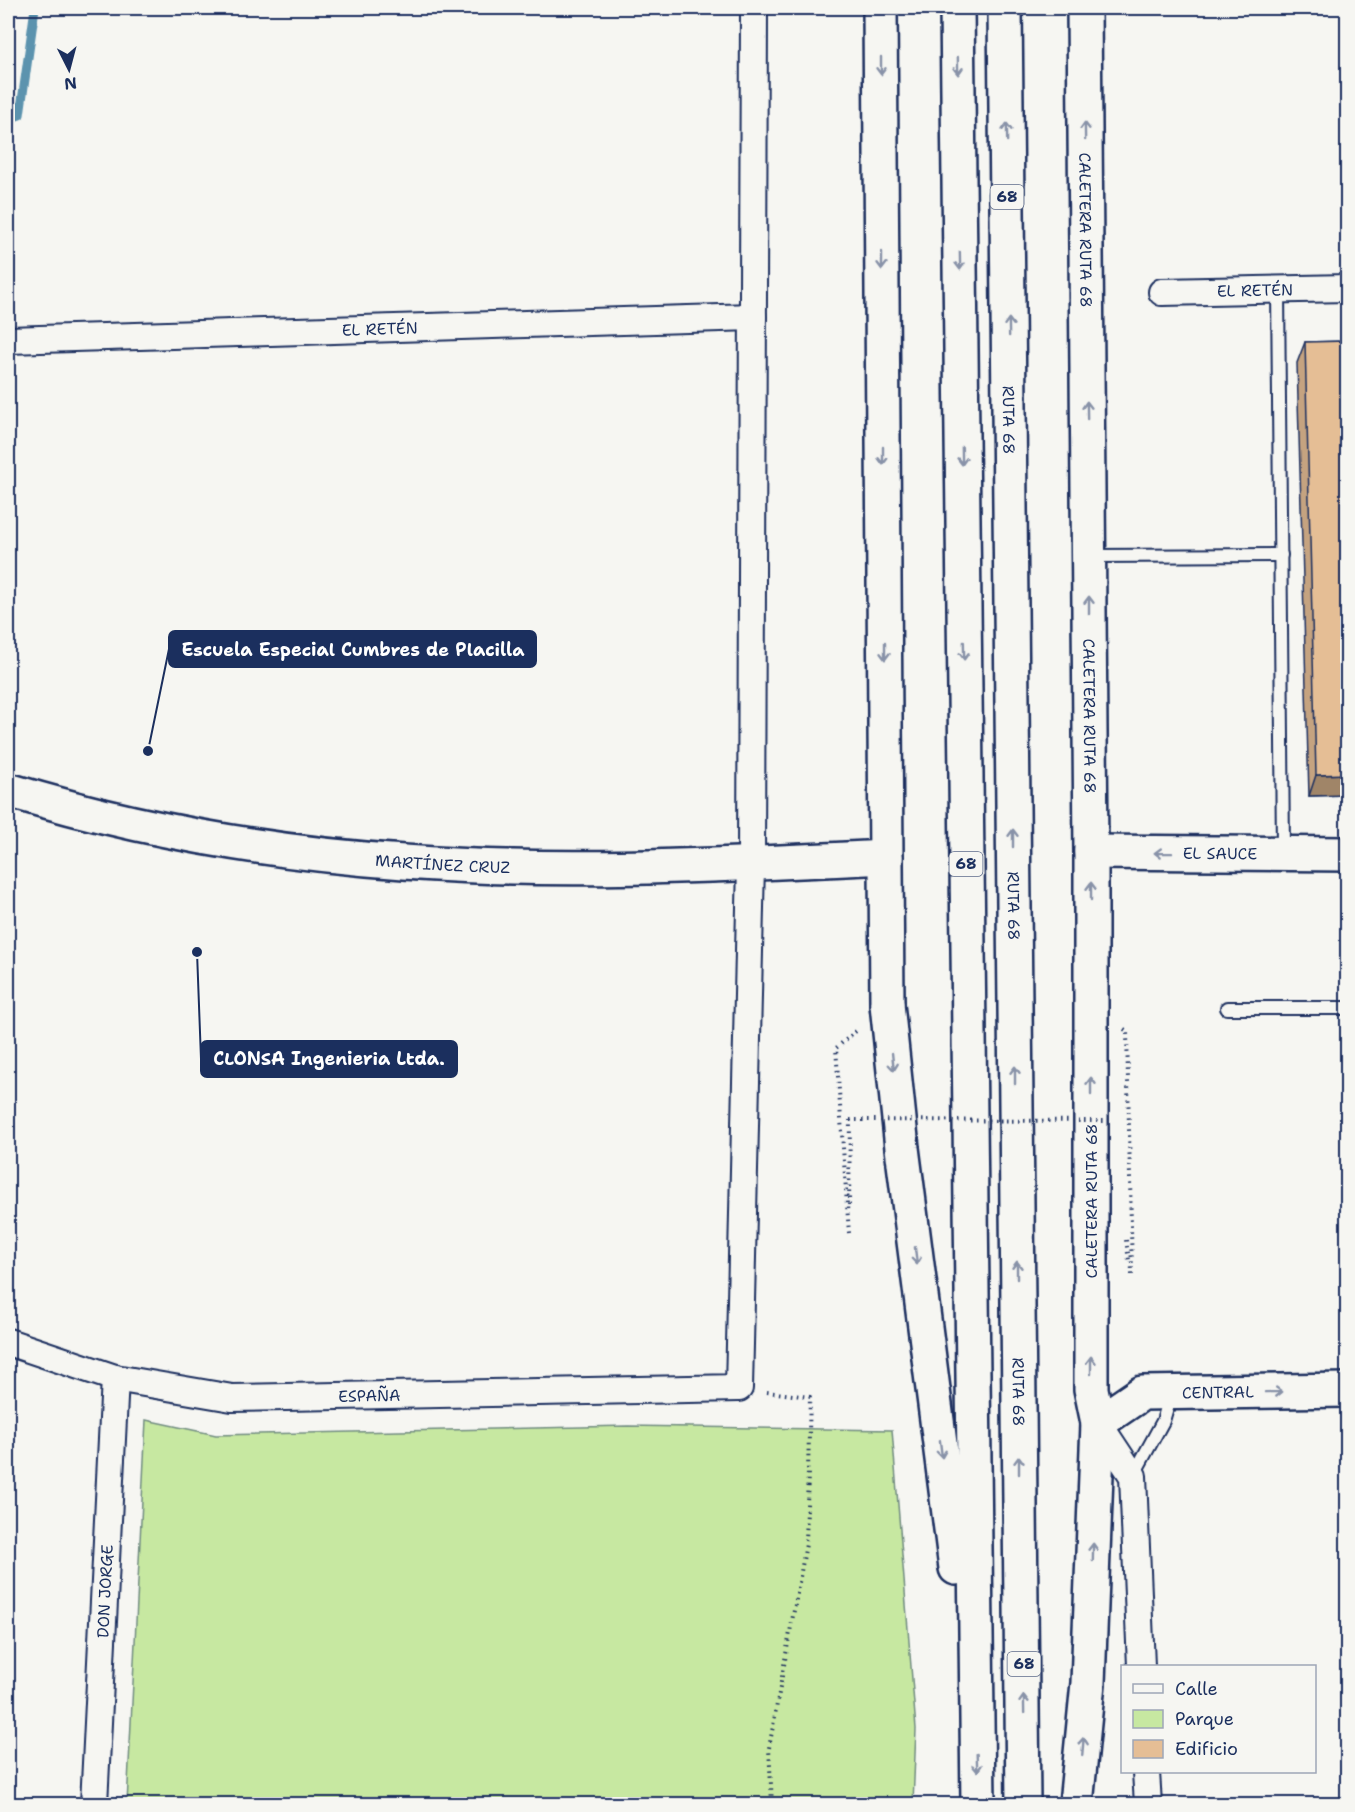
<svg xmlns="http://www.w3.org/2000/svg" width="1355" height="1812" font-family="'Shantell Sans',sans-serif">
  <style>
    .green { fill: #c7e8a1; stroke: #718c80; stroke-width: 1.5 }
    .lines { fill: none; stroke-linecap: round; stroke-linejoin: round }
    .stream { stroke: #5c93ae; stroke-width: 9 }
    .lane-casing { stroke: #1b2f5e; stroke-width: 16 }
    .street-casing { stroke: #1b2f5e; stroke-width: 30 }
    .secondary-casing { stroke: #1b2f5e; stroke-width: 38 }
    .highway-casing { stroke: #1b2f5e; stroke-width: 38 }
    .path { stroke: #1b2f5e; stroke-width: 4; stroke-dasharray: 1.5 4.5; stroke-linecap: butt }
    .lane { stroke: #f6f6f2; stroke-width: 12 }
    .street { stroke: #f6f6f2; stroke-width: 26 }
    .secondary { stroke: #f6f6f2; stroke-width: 33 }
    .highway { stroke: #f6f6f2; stroke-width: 33 }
    .path-bridge { stroke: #1b2f5e; stroke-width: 4; stroke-dasharray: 1.5 4.5; stroke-linecap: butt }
    .wall { fill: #c5a380; stroke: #1b2f5e; stroke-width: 1.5 }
    .shaded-wall { fill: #a08568; stroke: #1b2f5e; stroke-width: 1.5 }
    .building { fill: #e5be95; stroke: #1b2f5e; stroke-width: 1.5 }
    .oneway { stroke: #8892a8 }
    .labels { text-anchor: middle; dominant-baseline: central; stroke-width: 4.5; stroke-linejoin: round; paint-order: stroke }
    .shield { fill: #f6f6f2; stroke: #5d6b8a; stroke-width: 1.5 }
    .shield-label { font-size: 15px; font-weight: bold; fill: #1b2f5e }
    .street-label { font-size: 16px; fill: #1b2f5e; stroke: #f6f6f2 }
    .leader { fill: none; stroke: #1b2f5e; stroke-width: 2 }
    .callout-dot { fill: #1b2f5e; stroke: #f6f6f2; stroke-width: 2 }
    .callout { fill: #1b2f5e; stroke: #1b2f5e; stroke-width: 2 }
    .callout-label { font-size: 18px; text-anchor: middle; font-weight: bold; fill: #fff }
  </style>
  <rect width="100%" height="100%" fill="#f6f6f2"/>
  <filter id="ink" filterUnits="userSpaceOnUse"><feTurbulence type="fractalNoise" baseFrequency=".0167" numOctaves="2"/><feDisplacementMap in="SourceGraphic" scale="12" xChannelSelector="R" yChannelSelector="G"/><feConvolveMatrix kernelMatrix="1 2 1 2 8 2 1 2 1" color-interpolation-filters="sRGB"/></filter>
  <g filter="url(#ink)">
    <path class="green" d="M146,1420L216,1435L628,1426L892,1430L916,1729L913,1804H127Z"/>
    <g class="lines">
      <path class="stream" d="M8,119L20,115L35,8"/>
      <defs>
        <g id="lane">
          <path d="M1278,288L1283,851"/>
          <path d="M1090,556L1281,555"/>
          <path d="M1227,1008H1348"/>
          <path d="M1133,1476L1163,1421L1171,1394"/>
        </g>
        <g id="street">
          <path id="s1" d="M1162,292L1348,288"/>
          <path id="s2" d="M8,340L753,317"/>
          <path id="s3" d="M8,1342L115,1378L232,1398L739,1388L751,864L754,8"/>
          <path d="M1098,1423L1133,1476L1141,1666"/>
          <path d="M1146,1772L1148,1804"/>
          <path id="s4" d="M94,1804L115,1378"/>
        </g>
        <g id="secondary">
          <path d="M880,8L887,1004"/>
          <path id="s5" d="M1084,8L1091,852V1389L1098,1423L1142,1393L1348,1390"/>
          <path id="s6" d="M8,790C136,829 271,853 404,862C564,874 726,865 886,857"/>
          <path id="s7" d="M1091,852L1348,854"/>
        </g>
        <g id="highway">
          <path d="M957,8L978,1804"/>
          <path id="s8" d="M1005,8L1023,1804"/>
          <path d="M887,1004L902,1148L956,1568"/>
          <path d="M1076,1804L1088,1683L1098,1423"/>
        </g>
      </defs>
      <use href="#lane" class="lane-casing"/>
      <use href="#street" class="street-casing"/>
      <use href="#secondary" class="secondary-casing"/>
      <use href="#highway" class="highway-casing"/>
      <g class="path">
        <path d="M1124,1029L1127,1031L1132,1276"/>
        <path d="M849,1205L850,1120"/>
        <path d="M849,1233L836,1048L856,1031"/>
        <path d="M1126,1240L1129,1260"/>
        <path d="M767,1392L810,1397L806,1544L769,1748L772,1804"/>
      </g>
      <use href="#lane" class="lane"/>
      <use href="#street" class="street"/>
      <use href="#secondary" class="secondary"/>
      <use href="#highway" class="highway"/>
      <path class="path-bridge" d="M850,1120L1108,1121"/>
    </g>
    <path class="wall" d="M1347,341V795L1309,796L1297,363L1305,342Z"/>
    <path class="shaded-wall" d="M1347,774V795L1309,796L1316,775Z"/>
    <path class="building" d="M1347,341V774L1316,775L1305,342Z"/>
    <defs><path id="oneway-shaft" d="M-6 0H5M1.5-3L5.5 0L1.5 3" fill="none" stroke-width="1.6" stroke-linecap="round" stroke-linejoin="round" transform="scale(1.5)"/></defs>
    <g class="oneway">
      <use href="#oneway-shaft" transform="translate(881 66) rotate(90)"/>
      <use href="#oneway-shaft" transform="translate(958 66) rotate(89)"/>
      <use href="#oneway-shaft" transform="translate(1085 131) rotate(-91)"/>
      <use href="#oneway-shaft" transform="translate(1007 132) rotate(-91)"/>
      <use href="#oneway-shaft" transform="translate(882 261) rotate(90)"/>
      <use href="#oneway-shaft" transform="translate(960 261) rotate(89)"/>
      <use href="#oneway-shaft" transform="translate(1009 327) rotate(-91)"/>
      <use href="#oneway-shaft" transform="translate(1087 410) rotate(-91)"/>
      <use href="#oneway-shaft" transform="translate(883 456) rotate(90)"/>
      <use href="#oneway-shaft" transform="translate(962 456) rotate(89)"/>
      <use href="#oneway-shaft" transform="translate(1089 605) rotate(-90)"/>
      <use href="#oneway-shaft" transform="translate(885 651) rotate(90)"/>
      <use href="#oneway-shaft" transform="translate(964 651) rotate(89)"/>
      <use href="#oneway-shaft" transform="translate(1013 838) rotate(-90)"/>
      <use href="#oneway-shaft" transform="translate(1163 853) rotate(-179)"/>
      <use href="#oneway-shaft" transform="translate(1091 891) rotate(-90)"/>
      <use href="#oneway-shaft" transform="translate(893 1062) rotate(84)"/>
      <use href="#oneway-shaft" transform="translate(1015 1075) rotate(-90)"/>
      <use href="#oneway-shaft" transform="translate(1091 1086) rotate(-90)"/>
      <use href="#oneway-shaft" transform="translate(916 1256) rotate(83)"/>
      <use href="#oneway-shaft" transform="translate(1017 1270) rotate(-90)"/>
      <use href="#oneway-shaft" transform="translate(1091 1365) rotate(-90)"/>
      <use href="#oneway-shaft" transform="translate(1274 1392) rotate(-1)"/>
      <use href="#oneway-shaft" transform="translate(941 1449) rotate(83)"/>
      <use href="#oneway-shaft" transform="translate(1019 1465) rotate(-90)"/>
      <use href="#oneway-shaft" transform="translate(1093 1552) rotate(-89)"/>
      <use href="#oneway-shaft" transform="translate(1024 1704) rotate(-91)"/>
      <use href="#oneway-shaft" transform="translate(1083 1746) rotate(-85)"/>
      <use href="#oneway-shaft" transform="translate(977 1763) rotate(88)"/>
    </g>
  </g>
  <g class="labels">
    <g class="shield">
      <rect x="990.5" y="185" width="33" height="24" rx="4.5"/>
      <rect x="949.5" y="852" width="33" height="24" rx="4.5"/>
      <rect x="1007.5" y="1652" width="33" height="24" rx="4.5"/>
    </g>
    <g class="shield-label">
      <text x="1007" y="197">68</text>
      <text x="966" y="864">68</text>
      <text x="1024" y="1664">68</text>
    </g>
    <g class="street-label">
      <text stroke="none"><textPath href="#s5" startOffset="222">CALETERA RUTA 68</textPath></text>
      <text stroke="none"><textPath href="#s1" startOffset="93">EL RETÉN</textPath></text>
      <text stroke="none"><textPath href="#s2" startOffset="372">EL RETÉN</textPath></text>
      <text stroke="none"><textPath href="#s8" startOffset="412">RUTA 68</textPath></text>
      <text stroke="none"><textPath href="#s5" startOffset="708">CALETERA RUTA 68</textPath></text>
      <text stroke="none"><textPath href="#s7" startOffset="129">EL SAUCE</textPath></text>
      <text stroke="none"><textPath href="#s6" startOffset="442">MARTÍNEZ CRUZ</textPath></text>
      <text stroke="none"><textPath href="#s8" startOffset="898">RUTA 68</textPath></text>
      <text transform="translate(1091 1201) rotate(-90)">CALETERA RUTA 68</text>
      <text stroke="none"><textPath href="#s8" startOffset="1384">RUTA 68</textPath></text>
      <text stroke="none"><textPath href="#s5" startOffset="1545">CENTRAL</textPath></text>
      <text stroke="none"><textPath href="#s3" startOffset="369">ESPAÑA</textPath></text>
      <text stroke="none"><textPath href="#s4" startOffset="213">DON JORGE</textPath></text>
    </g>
  </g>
  <path class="leader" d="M148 751L169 649M197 952L201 1059"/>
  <g class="callout-dot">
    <circle cx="148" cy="751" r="6"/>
    <circle cx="197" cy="952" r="6"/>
  </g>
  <g class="callout">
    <rect x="169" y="631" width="367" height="36" rx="6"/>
    <rect x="201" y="1041" width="256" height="36" rx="6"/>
  </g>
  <g class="callout-label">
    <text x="353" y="656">Escuela Especial Cumbres de Placilla</text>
    <text x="329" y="1065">CLONSA Ingenieria Ltda.</text>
  </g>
  <rect width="1355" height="1812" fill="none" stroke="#f6f6f2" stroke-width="30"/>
  <rect x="15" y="15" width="1325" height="1782" fill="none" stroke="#1b2f5e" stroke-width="2" filter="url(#ink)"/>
  <rect x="1121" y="1665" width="195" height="108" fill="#f6f6f2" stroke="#9ea6b7" stroke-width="1.5"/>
  <rect x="1133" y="1684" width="30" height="9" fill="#f6f6f2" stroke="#9ea6b7" stroke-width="1.5"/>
  <text x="1175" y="1695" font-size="18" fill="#1b2f5e">Calle</text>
  <rect x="1133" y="1710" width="30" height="18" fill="#c7e8a1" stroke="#9ea6b7" stroke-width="1.5"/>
  <text x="1175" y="1725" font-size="18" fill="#1b2f5e">Parque</text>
  <rect x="1133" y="1740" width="30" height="18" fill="#e5be95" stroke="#9ea6b7" stroke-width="1.5"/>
  <text x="1175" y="1755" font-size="18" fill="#1b2f5e">Edificio</text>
  <g transform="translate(69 69) rotate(174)" stroke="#f6f6f2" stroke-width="4.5" paint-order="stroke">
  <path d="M0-4.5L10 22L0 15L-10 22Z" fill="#1b2f5e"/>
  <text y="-9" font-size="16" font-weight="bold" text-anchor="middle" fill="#1b2f5e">N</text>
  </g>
</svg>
